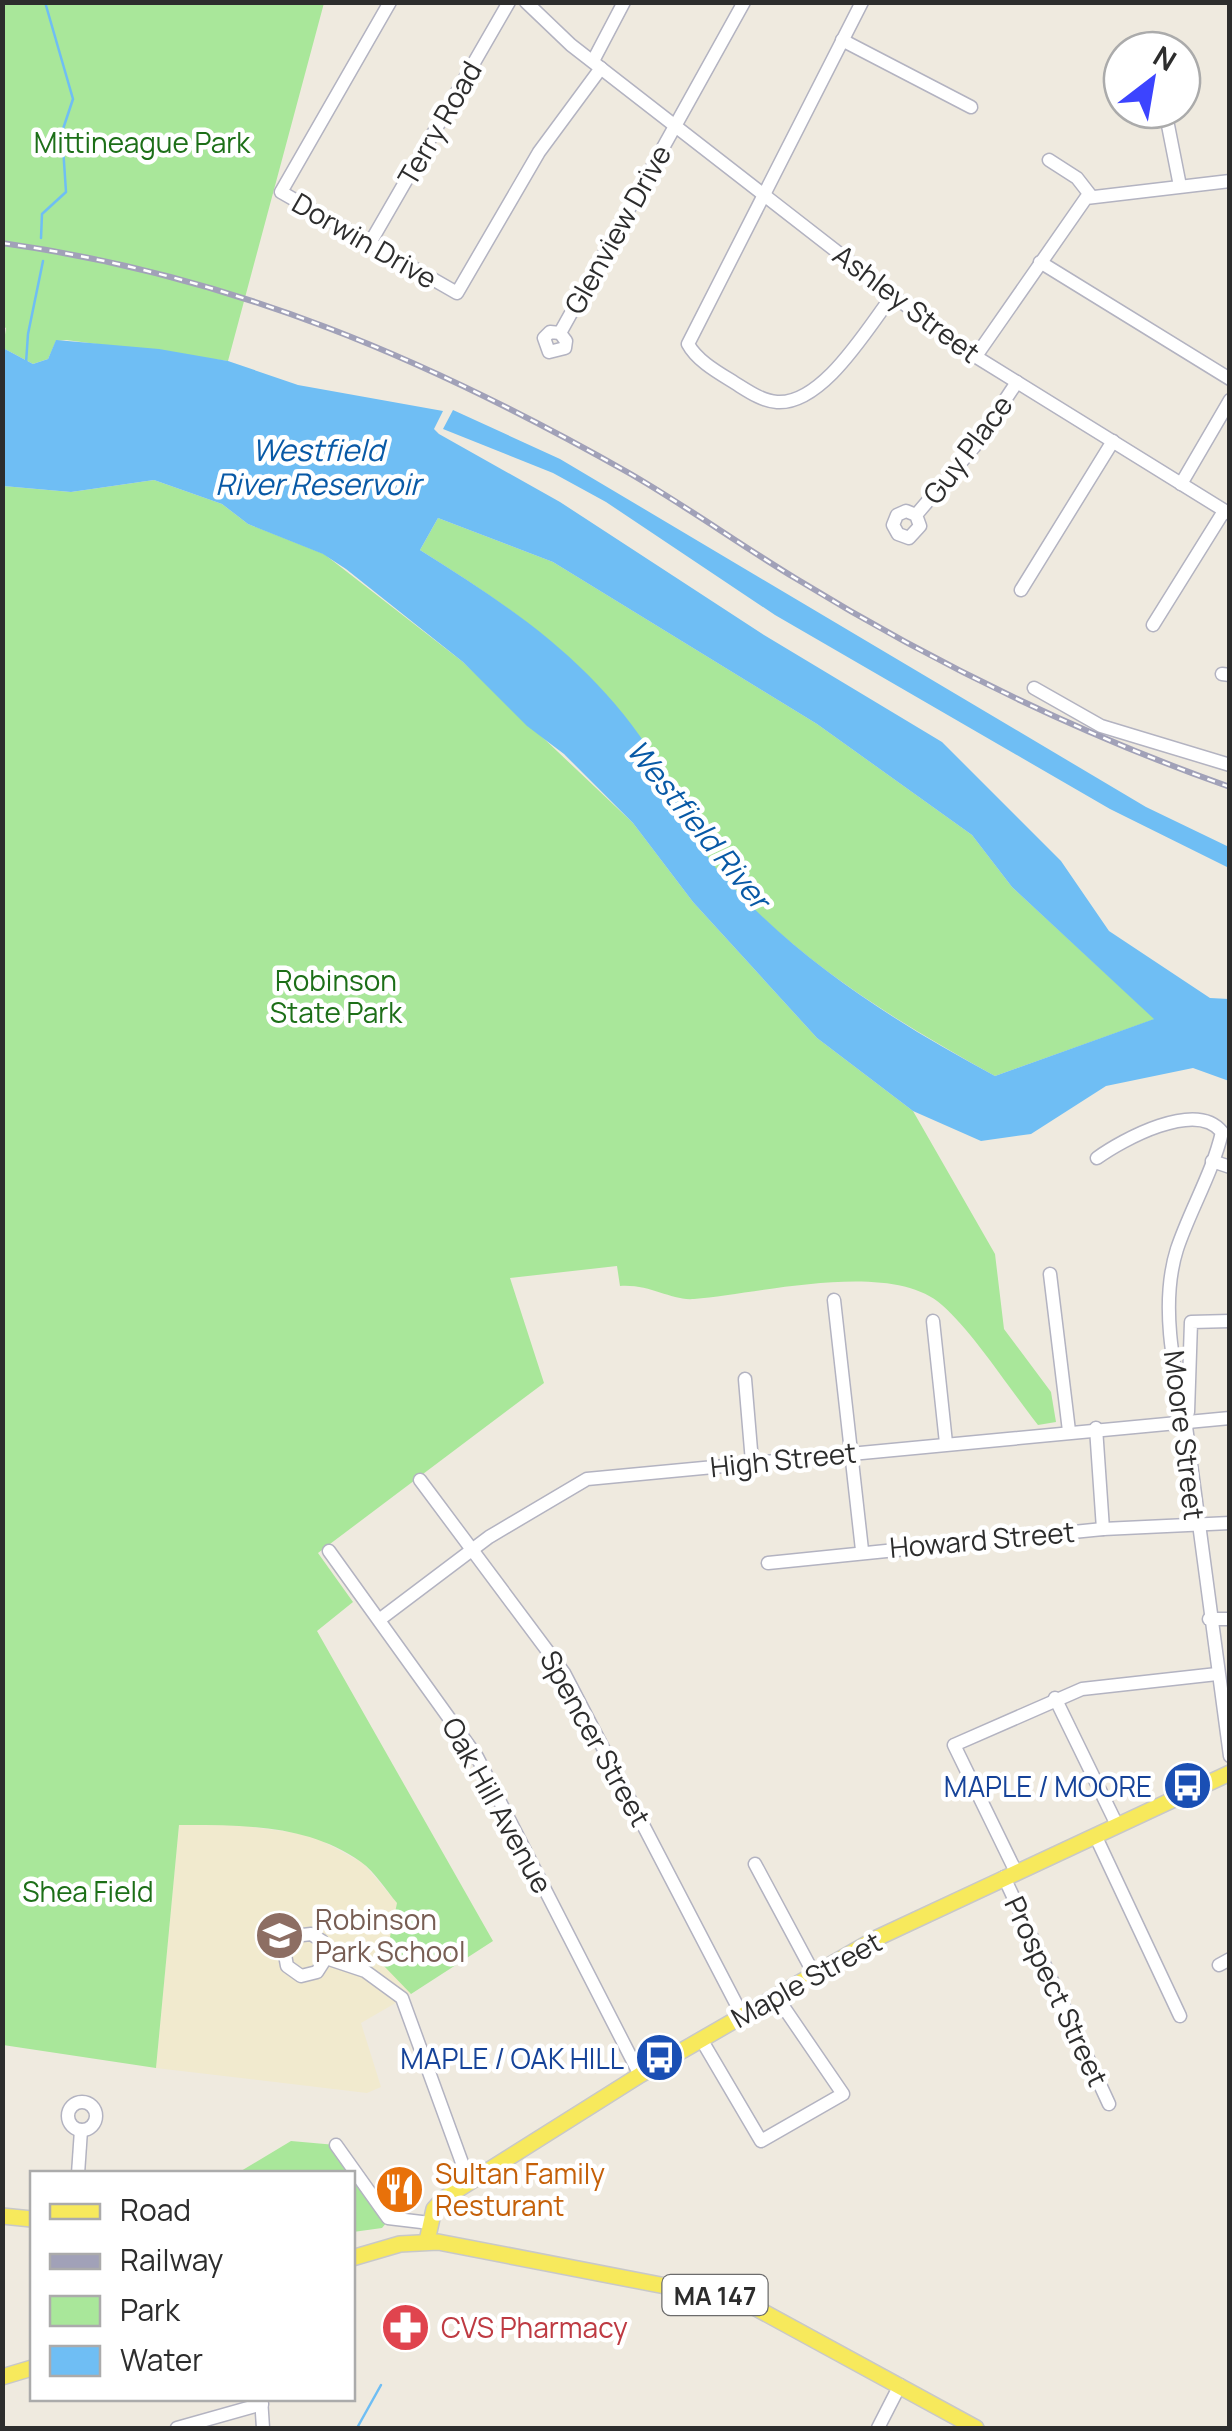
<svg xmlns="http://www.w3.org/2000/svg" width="1232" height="2431" font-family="Manrope,sans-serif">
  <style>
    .education { fill: #f1eace }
    .green { fill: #a9e79a }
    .water { fill: #6fbef4; fill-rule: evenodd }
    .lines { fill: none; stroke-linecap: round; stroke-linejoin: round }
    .stream { stroke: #6fbef4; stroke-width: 2.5 }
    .minor-casing { stroke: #b3b3c1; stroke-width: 15 }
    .major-casing { stroke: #c8c8c8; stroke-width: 18 }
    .minor { stroke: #fff; stroke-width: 12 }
    .major { stroke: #f7e95c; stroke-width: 15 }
    .rail-casing { stroke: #a1a1b8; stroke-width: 6 }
    .rail { stroke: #fff; stroke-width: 2.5; stroke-dasharray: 8; stroke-linecap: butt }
    .labels { text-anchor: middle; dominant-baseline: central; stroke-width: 9; stroke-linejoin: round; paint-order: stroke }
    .shield { fill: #fff; stroke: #6c6c6c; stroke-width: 2.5 }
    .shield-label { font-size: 25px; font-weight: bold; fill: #2d2d2d }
    .street-label { font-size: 28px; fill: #2d2d2d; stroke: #fff }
    .park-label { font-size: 28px; fill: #1d6f18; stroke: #fff }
    .transit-label { font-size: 28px; fill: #164399; stroke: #fff; text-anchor: end }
    .education-label { font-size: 28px; fill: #785e54; stroke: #fff; text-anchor: start }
    .food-label { font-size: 28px; fill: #c56008; stroke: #fff; text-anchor: start }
    .health-label { font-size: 28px; fill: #be3a42; stroke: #fff; text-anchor: start }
    .water-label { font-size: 30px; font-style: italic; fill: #0859a6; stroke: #fff }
  </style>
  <rect width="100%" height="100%" fill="#efeadf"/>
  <path class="education" d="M179,1825H238L311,1835L363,1863L397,1903L385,1966L411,1994L361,2023L381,2087L367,2093L156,2068Z"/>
  <g class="green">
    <path d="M3,3H324L228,361L66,340L56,341L48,359L33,364L3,348L6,328L2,326Z"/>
    <path d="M154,480L222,504L248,524L324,554L463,662L633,823L693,902L817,1038L913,1111L995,1254L1004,1329L1051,1392L1056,1422L1038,1425C1010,1390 974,1333 942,1305C891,1259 759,1294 694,1299C671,1301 651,1284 620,1286L617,1266L510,1278L544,1383L318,1553L353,1602L317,1631L493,1941L411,1994L384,1966L397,1903C386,1890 375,1872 361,1862C308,1824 242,1825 179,1825L156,2068L3,2045V486L71,492Z"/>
    <path d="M438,518L553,562L817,724L972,835L1012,887L1155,1019L995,1076C894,1020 798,962 720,874C693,842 679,796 656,761C595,664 515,610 420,550Z"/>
    <path d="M291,2141L336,2145L387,2222L382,2228L353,2232L352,2174H236Z"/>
  </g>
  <g class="water">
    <path d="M56,340L159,349L228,361L298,385L443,411L434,429L439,434L560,502L764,635L942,742L1061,861L1109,931L1210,998L1229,999V1081L1193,1068L1106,1086L1031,1134L981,1141L913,1111L817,1038L693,902L633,823L564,754L527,726L463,662L346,569L323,554L248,524L222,504L154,480L71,492L3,486V348L33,364L48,359ZM438,518L553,562L817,724L972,835L1012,887L1154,1019L995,1076C893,1021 798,961 721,874C693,842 679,796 657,761C594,662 517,611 420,550Z"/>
    <path d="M453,410L560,459L1146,807L1229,847V868L1110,809L775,615L606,502L553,473L443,429Z"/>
  </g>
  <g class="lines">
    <g class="stream">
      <path d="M41,238L42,214L66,192L62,132L73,99L45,2"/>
      <path d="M26,363L28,334L43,261"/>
      <path d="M357,2428L381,2385"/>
    </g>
    <defs>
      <g id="minor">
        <path d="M390,2L281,192L457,293L539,152L601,68"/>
        <path d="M526,2L571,45L957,345L1230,514"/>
        <path d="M862,2L688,344C697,361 719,373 735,383C748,391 762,401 777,402C823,405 868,327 893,295"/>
        <path d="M842,40L971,107"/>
        <path d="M1132,44L1136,50"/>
        <path d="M593,61L624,2"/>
        <path d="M1165,110L1180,186"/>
        <path d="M1049,160L1077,178L1091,196"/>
        <path d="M370,243L509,2"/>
        <path d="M1040,262L1230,379"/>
        <path d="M560,333L550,332L544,338L549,352L565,348L566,341L560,333L744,2"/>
        <path d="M976,356L1086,198L1230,181"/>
        <path d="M1181,484L1230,400"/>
        <path d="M916,515L920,526L909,538L898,534L893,525L897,515L906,511L916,515L974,447L1017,382"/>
        <path d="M1021,590L1113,441"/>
        <path d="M1153,625L1224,511"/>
        <path d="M1222,674L1230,675"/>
        <path d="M1034,688L1101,726L1230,765"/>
        <path d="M1097,1158C1122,1140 1196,1099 1222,1132C1213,1172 1190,1210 1177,1249C1160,1303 1173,1366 1185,1419L1230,1756"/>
        <path d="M1212,1161L1230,1167"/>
        <path d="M1050,1274L1069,1431"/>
        <path d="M834,1300L862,1550"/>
        <path d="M933,1321L946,1443"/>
        <path d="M745,1379L752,1462"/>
        <path d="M1188,1412L1191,1322L1230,1321"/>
        <path d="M1096,1428L1103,1529"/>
        <path d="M420,1480L564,1673L742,2015"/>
        <path d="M329,1551L477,1757L640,2075"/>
        <path d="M768,1563L1103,1529L1230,1523"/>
        <path d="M1209,1619H1230"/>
        <path d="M379,1620L489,1537L587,1479L1230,1418"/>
        <path d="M1055,1698L1117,1825"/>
        <path d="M1095,1835L1180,2016"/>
        <path d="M755,1864L814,1974"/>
        <path d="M1016,1872L954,1745L1082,1689L1217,1674"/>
        <path d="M1004,1877L1109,2104"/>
        <path d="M326,1958L317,1972L301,1976L287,1966L284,1949L294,1936L311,1934L322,1941L326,1958L365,1971L402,1998L469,2182"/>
        <path d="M1219,1965L1230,1959"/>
        <path d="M701,2039L761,2141L843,2094L776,1996"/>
        <circle cx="82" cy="2116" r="14"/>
        <path d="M336,2145L388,2218L430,2223"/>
        <path d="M78,2174L81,2130"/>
        <path d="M261,2398L263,2428"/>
        <path d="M177,2428L262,2404"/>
        <path d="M878,2428L900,2385"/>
      </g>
      <g id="major">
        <path d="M2,2216L32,2219"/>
        <path d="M427,2241L434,2209L443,2199L640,2075L877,1938L1230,1773"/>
        <path d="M352,2258L400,2244L438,2242L743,2301L976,2428"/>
        <path d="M2,2377L32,2368"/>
      </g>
    </defs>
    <use href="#minor" class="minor-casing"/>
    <use href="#major" class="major-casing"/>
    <use href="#minor" class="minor"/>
    <use href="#major" class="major"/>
    <defs>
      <path id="rail" d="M2,243C232,275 428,359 629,473C686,506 739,544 795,578C932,662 1077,733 1230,787"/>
    </defs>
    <use href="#rail" class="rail-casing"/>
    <use href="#rail" class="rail"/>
  </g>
  <defs>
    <symbol id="bus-disc" viewBox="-11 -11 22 22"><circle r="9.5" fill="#1a4fb4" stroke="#fff"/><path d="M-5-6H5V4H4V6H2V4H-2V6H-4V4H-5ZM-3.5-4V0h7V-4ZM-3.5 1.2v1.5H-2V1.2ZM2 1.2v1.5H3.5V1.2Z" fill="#fff"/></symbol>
    <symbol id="school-disc" viewBox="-11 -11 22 22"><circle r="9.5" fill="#8d6e63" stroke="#fff"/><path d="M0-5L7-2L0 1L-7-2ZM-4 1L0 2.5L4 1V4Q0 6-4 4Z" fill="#fff"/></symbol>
    <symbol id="restaurant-disc" viewBox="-11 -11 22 22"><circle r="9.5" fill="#e8710a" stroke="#fff"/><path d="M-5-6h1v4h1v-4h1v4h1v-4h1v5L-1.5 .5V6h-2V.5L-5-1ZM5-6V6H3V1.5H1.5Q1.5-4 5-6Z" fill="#fff"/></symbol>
    <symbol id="pharmacy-disc" viewBox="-11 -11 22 22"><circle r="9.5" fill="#e0444e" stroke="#fff"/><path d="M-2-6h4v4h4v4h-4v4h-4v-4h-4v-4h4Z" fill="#fff"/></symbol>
  </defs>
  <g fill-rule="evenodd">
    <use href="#bus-disc" x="1160" y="1758" width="55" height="55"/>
    <use href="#school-disc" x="252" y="1908" width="55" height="55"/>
    <use href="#bus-disc" x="632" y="2030" width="55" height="55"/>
    <use href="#restaurant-disc" x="372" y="2162" width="55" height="55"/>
    <use href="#pharmacy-disc" x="378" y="2300" width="55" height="55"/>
  </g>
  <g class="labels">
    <rect class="shield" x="662.5" y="2275" width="105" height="40" rx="8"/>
    <g class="shield-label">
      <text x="715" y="2295">MA 147</text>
    </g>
    <g class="street-label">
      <text transform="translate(439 123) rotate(-60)">Terry Road</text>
      <text transform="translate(617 229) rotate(-61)">Glenview Drive</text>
      <text transform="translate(365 240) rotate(30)">Dorwin Drive</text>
      <text transform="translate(907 303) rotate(37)">Ashley Street</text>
      <text transform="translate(967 449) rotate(-53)">Guy Place</text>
      <text transform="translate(1185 1435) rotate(83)">Moore Street</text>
      <text transform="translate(783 1459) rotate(-6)">High Street</text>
      <text transform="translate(982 1539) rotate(-5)">Howard Street</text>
      <text transform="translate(596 1738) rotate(61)">Spencer Street</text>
      <text transform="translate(498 1805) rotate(61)">Oak Hill Avenue</text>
      <text transform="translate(806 1979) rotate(-29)">Maple Street</text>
      <text transform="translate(1057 1991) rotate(65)">Prospect Street</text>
    </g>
    <g class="park-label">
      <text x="142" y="142">Mittineague Park</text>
      <text x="336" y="980">Robinson<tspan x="336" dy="32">State Park</tspan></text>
      <text x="88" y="1891">Shea Field</text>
    </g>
    <g class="transit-label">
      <text x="1152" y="1786">MAPLE / MOORE</text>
      <text x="624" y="2058">MAPLE / OAK HILL</text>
    </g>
    <g class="education-label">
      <text x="315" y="1919">Robinson<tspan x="315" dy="32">Park School</tspan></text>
    </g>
    <g class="food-label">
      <text x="435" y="2173">Sultan Family<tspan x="435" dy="32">Resturant</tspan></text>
    </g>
    <g class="health-label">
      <text x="441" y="2327">CVS Pharmacy</text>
    </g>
    <g class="water-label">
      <text x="318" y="449">Westfield<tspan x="318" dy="34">River Reservoir</tspan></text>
      <text transform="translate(699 824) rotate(51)">Westfield River</text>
    </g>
  </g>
  <rect width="1232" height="2431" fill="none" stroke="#2d2d2d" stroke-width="10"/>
  <rect x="30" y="2171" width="325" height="230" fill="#ffffff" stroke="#ababab" stroke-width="2.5"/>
  <rect x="50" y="2204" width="50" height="15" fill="#f7e95c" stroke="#ababab" stroke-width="2.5"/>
  <text x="120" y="2221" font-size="30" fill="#2d2d2d">Road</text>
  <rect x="50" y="2254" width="50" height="15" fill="#a1a1b8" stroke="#ababab" stroke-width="2.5"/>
  <text x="120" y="2271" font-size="30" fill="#2d2d2d">Railway</text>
  <rect x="50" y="2296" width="50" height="30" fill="#a9e79a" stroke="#ababab" stroke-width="2.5"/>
  <text x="120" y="2321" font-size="30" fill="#2d2d2d">Park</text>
  <rect x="50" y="2346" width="50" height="30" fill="#6fbef4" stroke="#ababab" stroke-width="2.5"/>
  <text x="120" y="2371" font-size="30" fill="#2d2d2d">Water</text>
  <g transform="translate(1152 80) rotate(31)"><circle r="48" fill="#ffffff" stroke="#ababab" stroke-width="2.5"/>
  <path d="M0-8L18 38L0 25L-18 38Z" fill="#3c44ff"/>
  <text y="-15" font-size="28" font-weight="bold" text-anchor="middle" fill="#2d2d2d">N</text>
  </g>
</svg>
